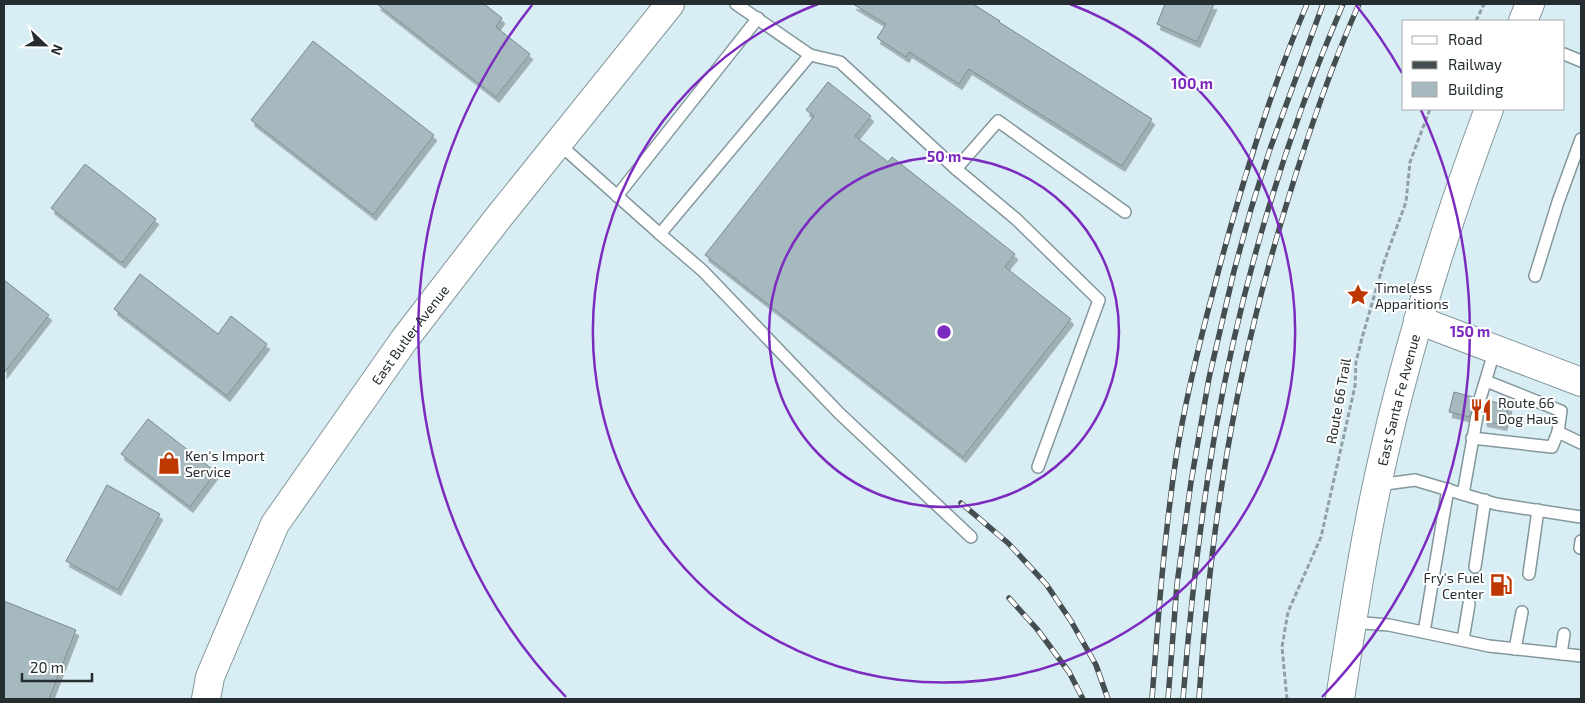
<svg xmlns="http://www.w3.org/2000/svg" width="1585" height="703" font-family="'Exo 2',sans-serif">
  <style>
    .building { fill: #a5b9bf; stroke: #778b90; filter: url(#shadow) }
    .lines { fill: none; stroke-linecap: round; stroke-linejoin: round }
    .service-casing { stroke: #83979d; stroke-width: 14 }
    .tertiary-casing { stroke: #83979d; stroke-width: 30 }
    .secondary-casing { stroke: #83979d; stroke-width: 30 }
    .primary-casing { stroke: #83979d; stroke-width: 30 }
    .path { stroke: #91a0a5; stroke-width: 3; stroke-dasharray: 5 2.5; stroke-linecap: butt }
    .service { stroke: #fff; stroke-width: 11 }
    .tertiary { stroke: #fff; stroke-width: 28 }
    .secondary { stroke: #fff; stroke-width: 28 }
    .primary { stroke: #fff; stroke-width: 28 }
    .rail-casing { stroke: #444e51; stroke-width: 5.5 }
    .rail { stroke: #fff; stroke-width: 4; stroke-dasharray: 11; stroke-linecap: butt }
    .ring { fill: none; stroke: #7b2cbf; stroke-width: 2.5 }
    .labels { text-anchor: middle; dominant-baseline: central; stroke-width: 4; stroke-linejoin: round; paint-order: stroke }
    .poi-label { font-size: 14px; fill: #252d30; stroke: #fff; text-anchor: start }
    .street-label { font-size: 14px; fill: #252d30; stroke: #fff }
    .centre { fill: #7b2cbf; stroke: #fff; stroke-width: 2.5 }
    .ring-label { font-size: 15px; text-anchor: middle; font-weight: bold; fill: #7b2cbf; stroke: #fff; stroke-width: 4; stroke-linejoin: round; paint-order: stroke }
  </style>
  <defs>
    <filter id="shadow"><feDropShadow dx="3" dy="5.5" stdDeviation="0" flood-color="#0004"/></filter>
  </defs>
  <rect width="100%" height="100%" fill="#d9eef4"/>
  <g class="building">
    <path d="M377,4H484L502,18L496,27L530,54L496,97Z"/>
    <path d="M853,4H973L1000,21L999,22L1152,119L1122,166L969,69L959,84L909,52L906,57L877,38L886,24Z"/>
    <path d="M1165,4H1214L1197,42L1157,24Z"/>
    <path d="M313,41L434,135L373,215L251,120Z"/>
    <path d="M828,82L871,116L855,136L888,162L892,157L1015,254L1005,267L1071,319L963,457L705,255L814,116L806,110Z"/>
    <path d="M85,164L156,219L122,263L51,208Z"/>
    <path d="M140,274L218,334L231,316L267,344L227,396L114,309Z"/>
    <path d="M4,280L49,315L4,373Z"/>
    <path d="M1454,392L1473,397L1474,404L1478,406L1485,405L1487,400L1509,406L1504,425L1484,421V413L1479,409L1472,411L1469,417L1449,412Z"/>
    <path d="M148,419L216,472L190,507L121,454Z"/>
    <path d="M107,485L160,514L118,590L66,561Z"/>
    <path d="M4,601L76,630L49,699H4Z"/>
  </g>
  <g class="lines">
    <defs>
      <g id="service">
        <path d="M1564,54L1581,61"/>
        <path d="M810,55L840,62L956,169L1016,219L1099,300L1038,467"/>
        <path d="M558,143L660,234L810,55L736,4"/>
        <path d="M956,169L998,121L1125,212"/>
        <path d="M617,196L758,18"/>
        <path d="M660,234L703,271L839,413L971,537"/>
        <path d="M1535,276L1558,202L1581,139"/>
        <path d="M1486,381L1561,411L1558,432"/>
        <path d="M1480,399L1495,349"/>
        <path d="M1472,438L1552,447L1558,432L1581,443"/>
        <path d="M1378,485L1415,480L1496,504L1581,517"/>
        <path d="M1463,494L1477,416"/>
        <path d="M1580,548L1581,541"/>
        <path d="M1475,567L1485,500"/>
        <path d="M1529,574L1538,510"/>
        <path d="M1352,622L1389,625L1489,646L1581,656"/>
        <path d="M1424,632L1448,489"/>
        <path d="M1463,640L1469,604"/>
        <path d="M1515,649L1522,612"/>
        <path d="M1561,654L1564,634"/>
      </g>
      <path id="tertiary" d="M1418,320L1581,382"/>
      <g id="secondary">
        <path id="s1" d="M206,699L210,677L275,524L404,340L498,218L670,4"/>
      </g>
      <g id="primary">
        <path d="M1523,21L1530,4"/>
        <path id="s2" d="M1340,699C1352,623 1363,547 1380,471C1407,348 1445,227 1489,109"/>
      </g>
    </defs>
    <use href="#service" class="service-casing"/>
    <use href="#tertiary" class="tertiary-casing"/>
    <use href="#secondary" class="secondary-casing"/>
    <use href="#primary" class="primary-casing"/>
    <g class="path">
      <path d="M1476,21L1484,4"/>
      <path d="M1287,699L1282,647L1288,612L1321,537L1355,386L1356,362L1362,338L1384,262L1406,202L1410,162L1430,109"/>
    </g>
    <use href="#service" class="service"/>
    <use href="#tertiary" class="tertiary"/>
    <use href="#secondary" class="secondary"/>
    <use href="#primary" class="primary"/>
    <defs>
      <g id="rail">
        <path d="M961,503L1008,543L1046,584L1071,621L1096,665L1108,699"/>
        <path d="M1009,598L1037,629L1069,672L1083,699"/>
        <path d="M1152,699C1158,619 1164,538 1176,458C1185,401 1199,344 1214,288C1239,192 1268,96 1307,4"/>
        <path d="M1168,699L1177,584L1191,482L1209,378L1234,271L1251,209L1270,149L1323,4"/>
        <path d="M1183,699C1190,610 1200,521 1215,433C1241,286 1284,141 1343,4"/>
        <path d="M1199,699C1204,625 1211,551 1223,478C1237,386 1259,295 1286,206C1307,137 1330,69 1359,4"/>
      </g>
    </defs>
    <use href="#rail" class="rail-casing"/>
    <use href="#rail" class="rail"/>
  </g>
  <g class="ring">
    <circle cx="944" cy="332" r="175"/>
    <path d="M1070 4A351 351 0 1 1 818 4"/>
    <path d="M566 697A526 526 0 0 1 532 5M1356 5A526 526 0 0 1 1402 73M1421 110A526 526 0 0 1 1322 697"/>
  </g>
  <defs>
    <symbol id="sight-bare" viewBox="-9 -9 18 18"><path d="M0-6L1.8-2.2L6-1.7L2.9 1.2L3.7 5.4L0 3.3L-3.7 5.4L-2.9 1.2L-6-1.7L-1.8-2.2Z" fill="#be3700" stroke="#fff" stroke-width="2.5" paint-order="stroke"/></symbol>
    <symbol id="restaurant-bare" viewBox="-9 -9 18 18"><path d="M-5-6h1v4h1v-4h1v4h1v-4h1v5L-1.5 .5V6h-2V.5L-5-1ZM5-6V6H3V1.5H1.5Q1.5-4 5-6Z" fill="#be3700" stroke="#fff" stroke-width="2.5" paint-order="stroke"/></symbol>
    <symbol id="shop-bare" viewBox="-9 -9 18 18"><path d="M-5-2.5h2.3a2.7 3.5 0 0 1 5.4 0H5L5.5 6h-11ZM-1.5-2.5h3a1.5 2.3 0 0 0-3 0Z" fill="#be3700" stroke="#fff" stroke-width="2.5" paint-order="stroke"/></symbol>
    <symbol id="fuel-bare" viewBox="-9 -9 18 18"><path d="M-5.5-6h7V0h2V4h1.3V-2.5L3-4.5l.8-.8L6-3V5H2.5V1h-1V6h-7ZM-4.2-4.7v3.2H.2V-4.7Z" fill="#be3700" stroke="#fff" stroke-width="2.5" paint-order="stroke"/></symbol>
  </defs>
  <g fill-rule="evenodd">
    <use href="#sight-bare" x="1342" y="279" width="32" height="32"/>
    <use href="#restaurant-bare" x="1465" y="394" width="32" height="32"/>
    <use href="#shop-bare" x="153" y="447" width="32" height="32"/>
    <use href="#fuel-bare" x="1485" y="569" width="32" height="32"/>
  </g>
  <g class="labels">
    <g class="poi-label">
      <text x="1375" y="287">Timeless<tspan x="1375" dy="16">Apparitions</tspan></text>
      <text x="1498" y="402">Route 66<tspan x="1498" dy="16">Dog Haus</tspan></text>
      <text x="185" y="455">Ken's Import<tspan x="185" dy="16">Service</tspan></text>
      <text x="1484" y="577" text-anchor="end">Fry's Fuel<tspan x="1484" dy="16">Center</tspan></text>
    </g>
    <g class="street-label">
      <text stroke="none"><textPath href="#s1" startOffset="421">East Butler Avenue</textPath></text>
      <text stroke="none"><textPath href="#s2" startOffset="305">East Santa Fe Avenue</textPath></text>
      <text transform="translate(1338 401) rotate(-80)">Route 66 Trail</text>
    </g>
  </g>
  <circle cx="944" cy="332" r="8" class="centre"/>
  <g class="ring-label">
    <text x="1192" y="89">100 m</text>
    <text x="944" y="162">50 m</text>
    <text x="1470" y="337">150 m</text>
  </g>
  <rect width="1585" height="703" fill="none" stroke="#252d30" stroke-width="10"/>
  <rect x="1402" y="20" width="162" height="90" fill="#ffffff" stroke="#a8abac"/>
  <rect x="1412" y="36" width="25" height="8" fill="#ffffff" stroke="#a8abac"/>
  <text x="1448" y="45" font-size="15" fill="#252d30">Road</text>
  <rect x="1412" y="61" width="25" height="8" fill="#444e51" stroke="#a8abac"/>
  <text x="1448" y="70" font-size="15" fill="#252d30">Railway</text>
  <rect x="1412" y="82" width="25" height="15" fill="#a5b9bf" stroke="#a8abac"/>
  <text x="1448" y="95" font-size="15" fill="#252d30">Building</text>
  <g transform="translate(45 45) rotate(112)" stroke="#ffffff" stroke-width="4" paint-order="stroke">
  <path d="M0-4L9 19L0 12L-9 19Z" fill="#252d30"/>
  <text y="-8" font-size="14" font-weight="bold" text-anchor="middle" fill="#252d30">N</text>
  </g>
  <path d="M22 673v8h70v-8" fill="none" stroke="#252d30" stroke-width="2.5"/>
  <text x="30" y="673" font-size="15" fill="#252d30" stroke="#ffffff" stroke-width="4" paint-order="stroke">20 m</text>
</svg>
